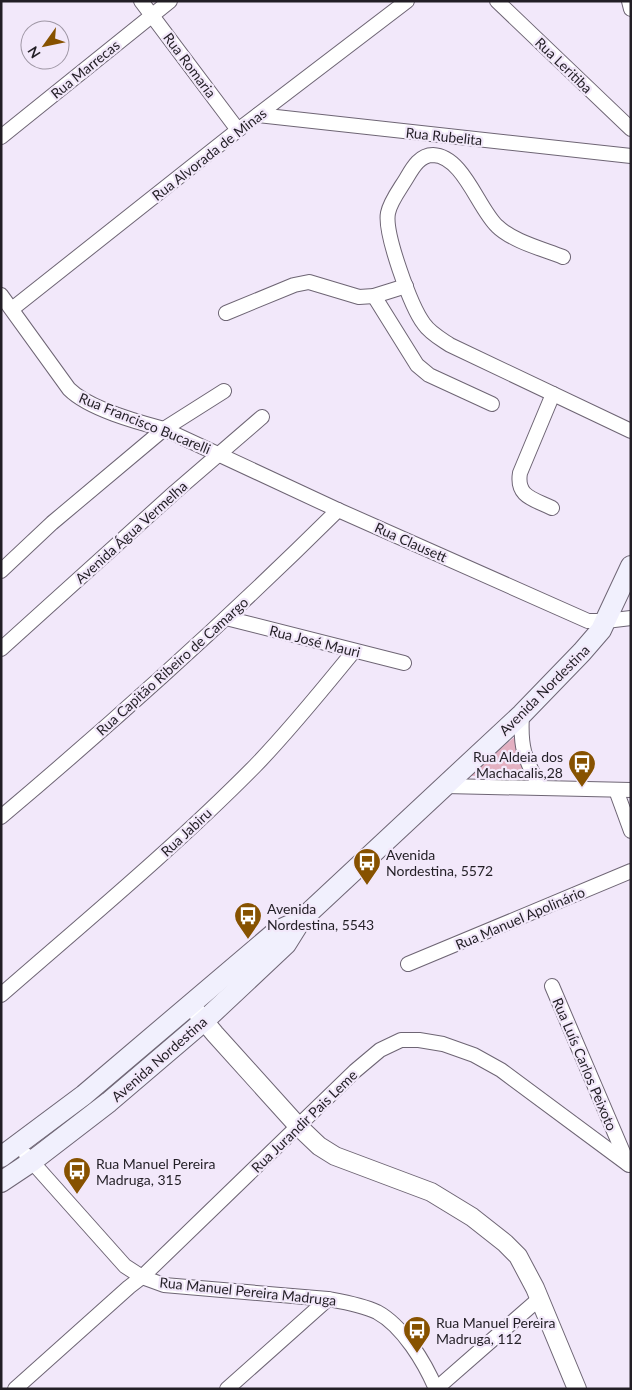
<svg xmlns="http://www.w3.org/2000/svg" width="632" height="1390" font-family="Lato,sans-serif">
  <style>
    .green { fill: #e3b0c1 }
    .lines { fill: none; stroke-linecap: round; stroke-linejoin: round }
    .minor-casing { stroke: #6e6574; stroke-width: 16 }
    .tertiary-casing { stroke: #6e6574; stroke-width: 20 }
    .secondary-casing { stroke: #6e6574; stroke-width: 22 }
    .minor { stroke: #fff; stroke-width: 14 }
    .tertiary { stroke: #fff; stroke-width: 18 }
    .secondary { stroke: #f1f0fd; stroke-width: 20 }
    .labels { text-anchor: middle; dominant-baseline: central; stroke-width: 4.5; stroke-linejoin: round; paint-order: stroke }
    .street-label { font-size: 14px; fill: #221e25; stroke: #f2e8fa }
    .poi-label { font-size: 14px; fill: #221e25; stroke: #f2e8fa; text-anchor: start }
  </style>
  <rect width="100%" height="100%" fill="#f2e8fa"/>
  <path class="green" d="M518,734L530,774L469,776Z"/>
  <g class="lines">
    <defs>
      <g id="minor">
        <path d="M141,1L238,130"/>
        <path d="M497,1L631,129"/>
        <path d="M629,1L631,9"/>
        <path d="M258,115L631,156"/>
        <path d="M1,137L170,1"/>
        <path d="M563,257C543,249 512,241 497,226C478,208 463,156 433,155C419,155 412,169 406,179C400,189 390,202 388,213C384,233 411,307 424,324C430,333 441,339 450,345L631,431"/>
        <path d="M1,295L69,389C89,409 137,422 164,429L338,510L588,621H606L631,618"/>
        <path d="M374,296L417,365L429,375L492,404"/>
        <path d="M12,309L238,130L407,1"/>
        <path d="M226,313L294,285L309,282L359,297L374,296L406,286"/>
        <path d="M552,508C534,499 516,497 520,473L553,394"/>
        <path d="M1,571L52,523L164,429L224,391"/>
        <path d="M226,618L404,663"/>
        <path d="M1,649L175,492L262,417"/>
        <path d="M522,714C520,748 524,757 540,787"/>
        <path d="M445,786L631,790"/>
        <path d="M616,790L631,831"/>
        <path d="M1,817C117,719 230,617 338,510"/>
        <path d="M408,964L631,871"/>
        <path d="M552,986L628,1164"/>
        <path d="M1,995C87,920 175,847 255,766C290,730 322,690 354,651"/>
        <path d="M26,1155L125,1266L142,1277L164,1285L328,1299C344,1302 362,1305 377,1312C403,1326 425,1363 436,1389"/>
        <path d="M15,1389L129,1287L142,1277L355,1071L380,1050L401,1040H419L443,1044L474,1055L501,1070L629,1165"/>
        <path d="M227,1389L328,1299"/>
        <path d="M436,1389L540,1298"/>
      </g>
      <path id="tertiary" d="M195,1010L215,1034L298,1126L319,1146L335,1156L431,1192L472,1217L505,1243L518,1256L535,1288L577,1389"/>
      <g id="secondary">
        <path d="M1,1157L84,1095L277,931L301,920"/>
        <path d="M1,1182L31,1162L109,1102L204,1021L286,944L301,920L522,714L582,652L601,630L631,566"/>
      </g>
    </defs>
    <use href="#minor" class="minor-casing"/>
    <use href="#tertiary" class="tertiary-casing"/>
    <use href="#secondary" class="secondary-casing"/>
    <use href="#minor" class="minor"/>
    <use href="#tertiary" class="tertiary"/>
    <use href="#secondary" class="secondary"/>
  </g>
  <defs>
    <symbol id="bus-pin" viewBox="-11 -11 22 30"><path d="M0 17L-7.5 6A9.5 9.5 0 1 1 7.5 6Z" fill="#875200" stroke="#f2e8fa"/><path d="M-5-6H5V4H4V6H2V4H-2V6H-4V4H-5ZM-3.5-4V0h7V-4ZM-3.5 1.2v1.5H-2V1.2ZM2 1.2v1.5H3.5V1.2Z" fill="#fff"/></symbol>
  </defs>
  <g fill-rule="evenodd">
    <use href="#bus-pin" x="566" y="748" width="32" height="43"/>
    <use href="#bus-pin" x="351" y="846" width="32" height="43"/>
    <use href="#bus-pin" x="232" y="900" width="32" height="43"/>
    <use href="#bus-pin" x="61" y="1155" width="32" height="43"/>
    <use href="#bus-pin" x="401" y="1314" width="32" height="43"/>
  </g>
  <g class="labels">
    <g class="street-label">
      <text transform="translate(190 65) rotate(53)">Rua Romaria</text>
      <text transform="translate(564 65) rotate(44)">Rua Leritiba</text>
      <text transform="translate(85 69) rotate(-39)">Rua Marrecas</text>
      <text transform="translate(444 136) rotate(6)">Rua Rubelita</text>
      <text transform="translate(209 154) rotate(-38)">Rua Alvorada de Minas</text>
      <text transform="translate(145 423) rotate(22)">Rua Francisco Bucarelli</text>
      <text transform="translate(131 532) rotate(-42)">Avenida Água Vermelha</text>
      <text transform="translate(411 542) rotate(24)">Rua Clausett</text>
      <text transform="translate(315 641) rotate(14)">Rua José Mauri</text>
      <text transform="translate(172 666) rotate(-42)">Rua Capitão Ribeiro de Camargo</text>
      <text transform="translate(544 690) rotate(-45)">Avenida Nordestina</text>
      <text transform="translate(186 832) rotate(-43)">Rua Jabiru</text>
      <text transform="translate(520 918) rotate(-23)">Rua Manuel Apolinário</text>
      <text transform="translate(159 1059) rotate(-41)">Avenida Nordestina</text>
      <text transform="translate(585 1064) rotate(67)">Rua Luís Carlos Peixoto</text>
      <text transform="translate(304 1121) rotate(-44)">Rua Jurandir Pais Leme</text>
      <text transform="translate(248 1291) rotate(6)">Rua Manuel Pereira Madruga</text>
    </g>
    <g class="poi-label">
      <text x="563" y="756" text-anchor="end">Rua Aldeia dos<tspan x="563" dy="16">Machacalis,28</tspan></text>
      <text x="386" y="854">Avenida<tspan x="386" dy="16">Nordestina, 5572</tspan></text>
      <text x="267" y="908">Avenida<tspan x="267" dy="16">Nordestina, 5543</tspan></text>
      <text x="96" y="1163">Rua Manuel Pereira<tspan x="96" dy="16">Madruga, 315</tspan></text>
      <text x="436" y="1322">Rua Manuel Pereira<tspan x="436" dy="16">Madruga, 112</tspan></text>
    </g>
  </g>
  <rect width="632" height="1390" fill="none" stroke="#221e25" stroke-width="5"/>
  <g transform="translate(45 45) rotate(237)"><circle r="24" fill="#f2e8fa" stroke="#9f97a5"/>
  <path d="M0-4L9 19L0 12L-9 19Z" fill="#875200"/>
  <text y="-8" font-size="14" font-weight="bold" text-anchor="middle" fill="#221e25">N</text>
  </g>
</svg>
